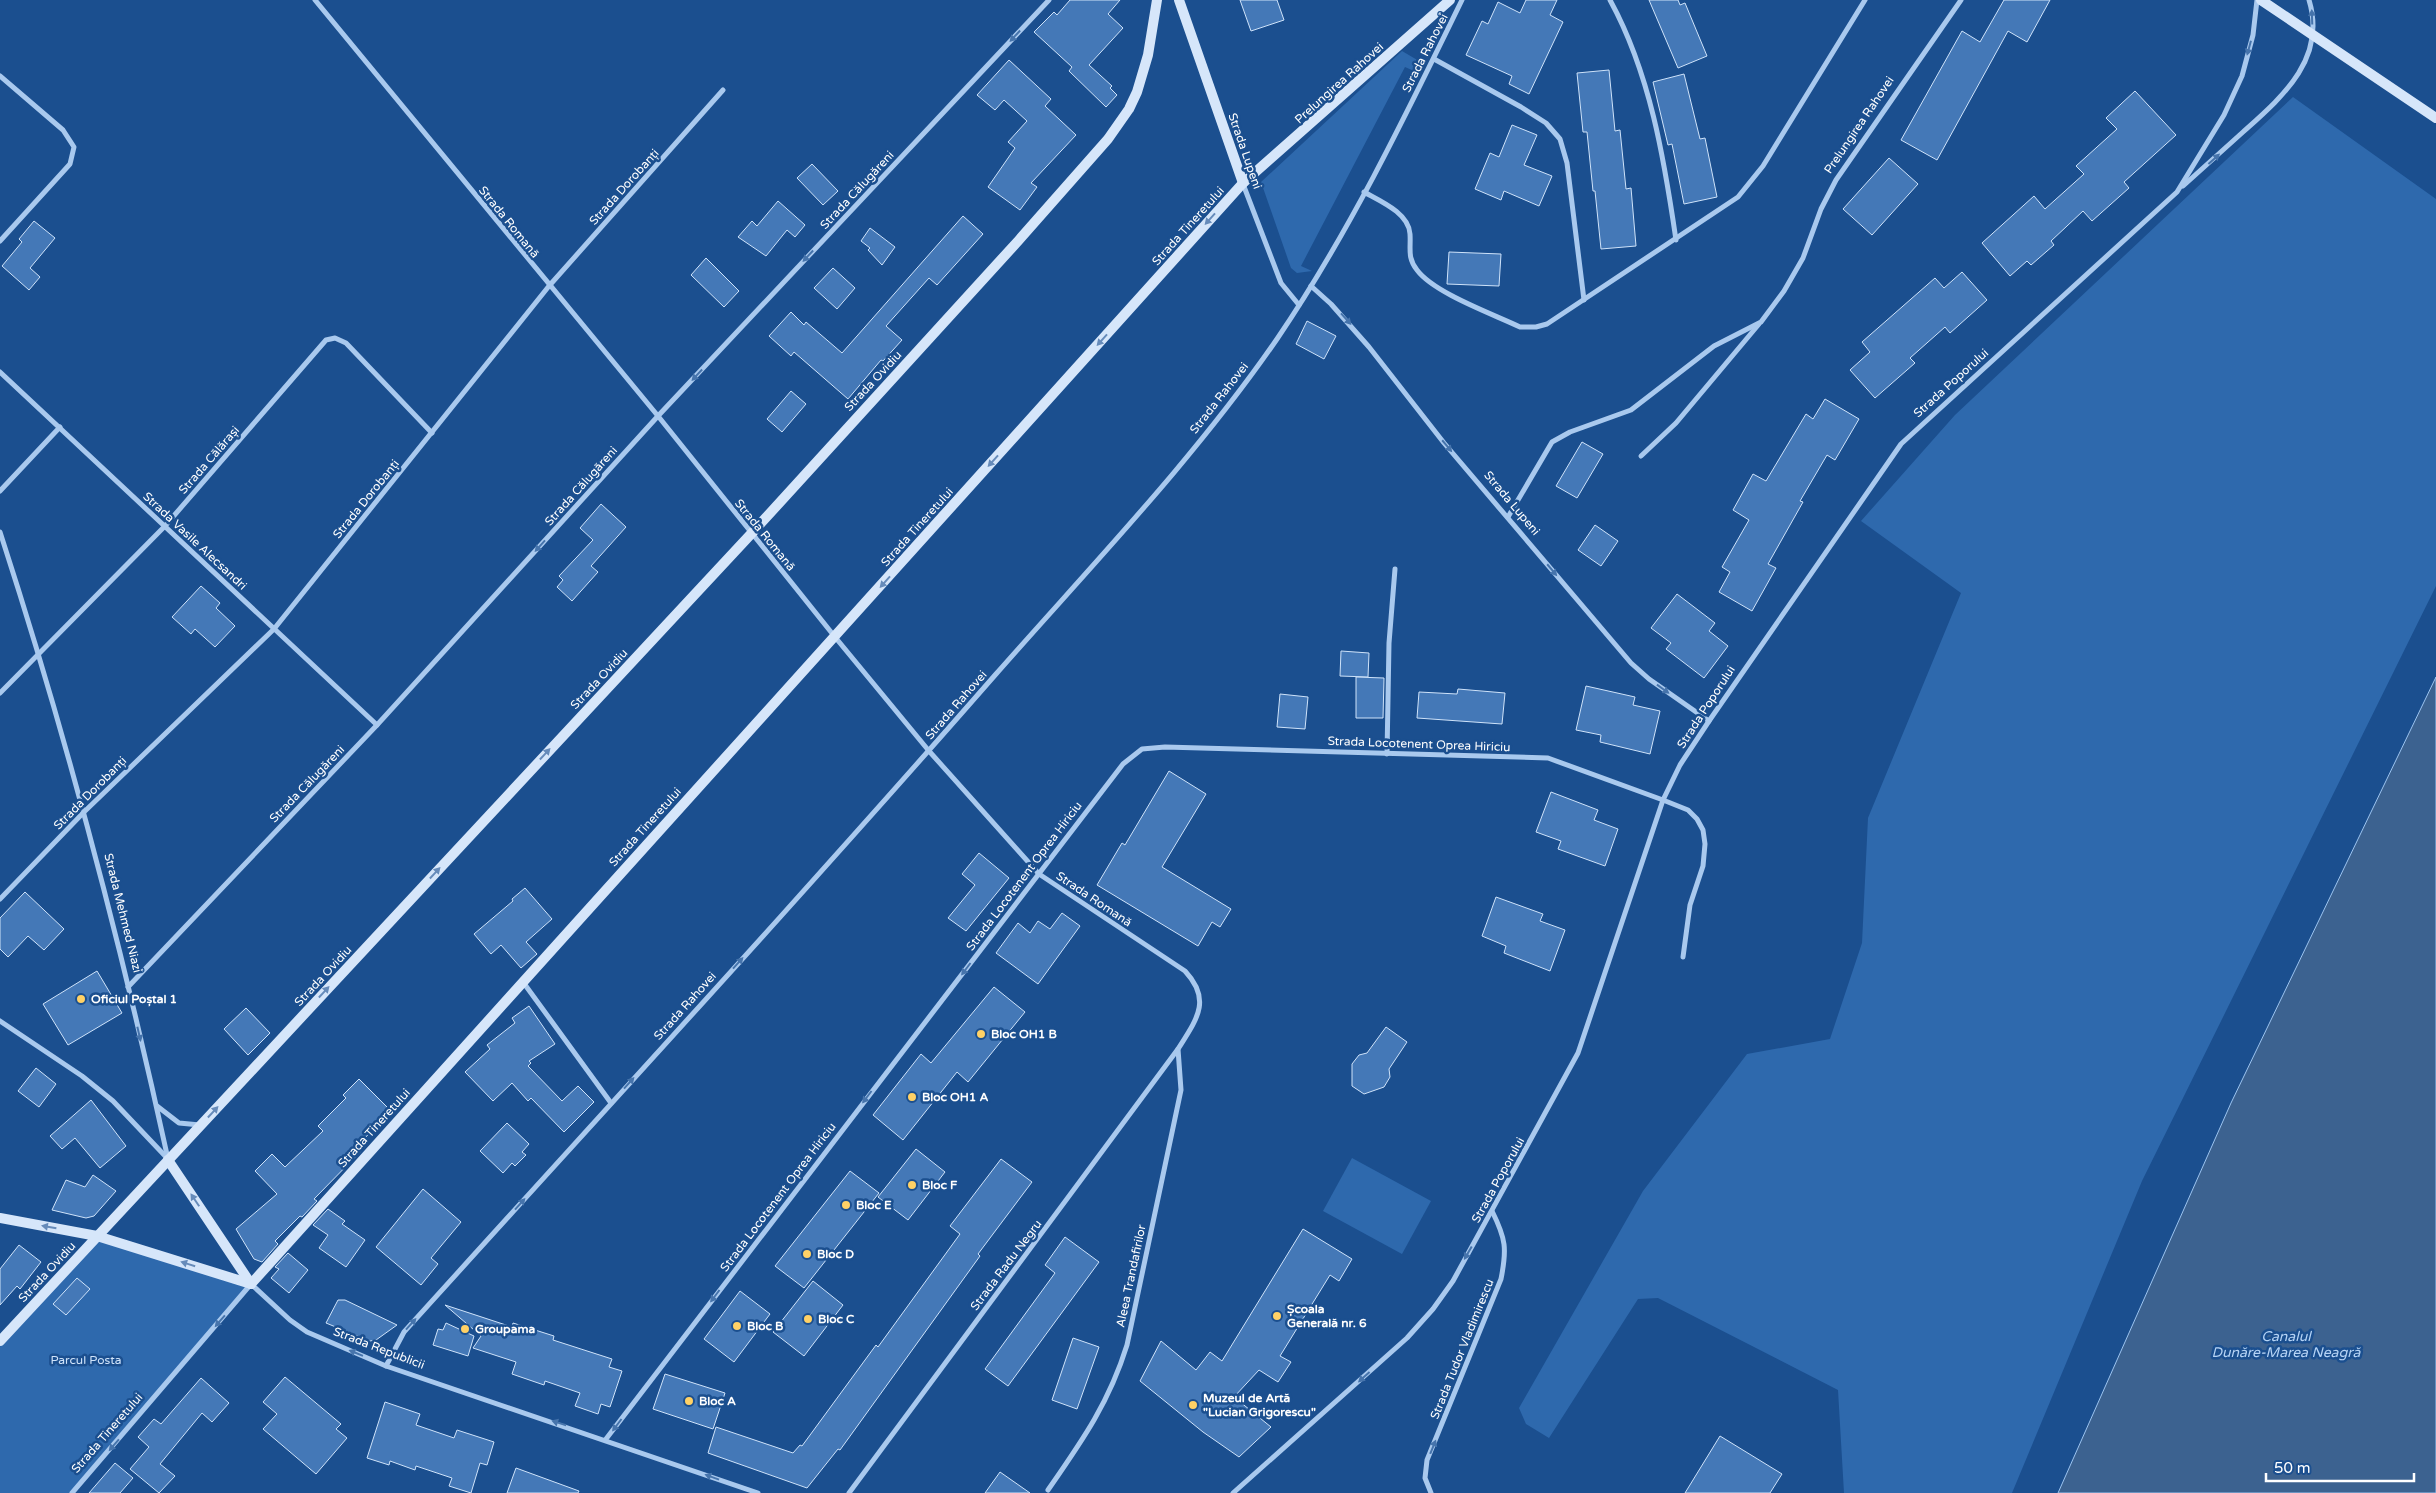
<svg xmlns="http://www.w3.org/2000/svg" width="2436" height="1493" font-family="'Varela Round',sans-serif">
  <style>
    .green { fill: #2e69ad }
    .water { fill: #3c6290; stroke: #9cc4f0 }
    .building { fill: #4478b7; stroke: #cfe3fa }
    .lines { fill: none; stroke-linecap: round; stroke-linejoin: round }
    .street { stroke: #a9c9ee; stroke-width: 5 }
    .secondary { stroke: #d6e6fa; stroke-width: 10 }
    .secondary-bridge { stroke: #d6e6fa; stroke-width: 10 }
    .oneway { fill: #4674ac }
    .oneway2 { fill: #668bba }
    .poi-dot { fill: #ffd166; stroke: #1b4f8f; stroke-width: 2 }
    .labels { text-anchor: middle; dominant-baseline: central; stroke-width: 5; stroke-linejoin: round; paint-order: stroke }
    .street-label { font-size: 12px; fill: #fff; stroke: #1b4f8f }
    .poi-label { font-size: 12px; font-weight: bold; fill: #fff; stroke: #1b4f8f; text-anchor: start }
    .park-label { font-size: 12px; fill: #cfe3fa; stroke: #1b4f8f }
    .water-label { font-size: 14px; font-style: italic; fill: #b5d3f5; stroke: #1b4f8f }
  </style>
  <rect width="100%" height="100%" fill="#1b4f8f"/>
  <g class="green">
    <path d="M1402,51L1419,61L1414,71L1405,67L1301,266L1312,271L1297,273L1291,268L1261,182Z"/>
    <path d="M2293,97L2436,199V586L2142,1181L2012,1493H1844L1838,1390L1658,1298L1638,1299L1549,1438L1526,1424L1519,1408L1643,1191L1747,1054L1830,1039L1862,943L1868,818L1961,593L1861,521L1955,415Z"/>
    <path d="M1352,1158L1431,1201L1402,1254L1323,1211Z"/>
    <path d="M97,1236L251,1284L72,1493H0V1341Z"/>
  </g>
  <path class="water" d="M2436,677V1493H2058L2231,1103Z"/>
  <g class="building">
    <path d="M1070,0H1120L1108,14L1123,28L1089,65L1112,86L1110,88L1117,95L1106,107L1069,71L1072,67L1034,32L1054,12L1057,15Z"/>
    <path d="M1240,0H1277L1284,20L1251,31Z"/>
    <path d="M1526,0H1557L1550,15L1563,22L1529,94L1509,84L1512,76L1466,55L1482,21L1488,24L1498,2L1520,13Z"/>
    <path d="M1649,0H1678L1680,5L1685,3L1707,56L1678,68Z"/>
    <path d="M2004,0H2050L2027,42L2008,31L1937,160L1901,140L1962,31L1980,42Z"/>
    <path d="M1009,60L1051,99L1045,106L1076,135L1031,183L1037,187L1020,210L988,187L1015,148L1008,142L1027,121L1004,100L995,110L977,95Z"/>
    <path d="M1609,70L1615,131L1620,130L1626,189L1631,188L1636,246L1601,249L1595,191H1593L1587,132H1583L1577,73Z"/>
    <path d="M1684,74L1700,139L1705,138L1717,197L1684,204L1672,144L1668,145L1653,82Z"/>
    <path d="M2135,91L2176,135L2124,182L2129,188L2092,221L2083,211L2051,241L2054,245L2031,265L2027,261L2010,276L1982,243L2034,196L2045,209L2084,174L2076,166L2117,129L2106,118Z"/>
    <path d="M1512,125L1537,135L1524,165L1552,176L1539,206L1504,191L1501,200L1475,189L1490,153L1499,157Z"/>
    <path d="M1889,158L1918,184L1872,235L1843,209Z"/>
    <path d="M812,164L838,191L823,205L797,178Z"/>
    <path d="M778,201L805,225L795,237L787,230L766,256L738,237L752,221L757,226Z"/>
    <path d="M963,216L983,234L937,285L929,278L886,326L902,340L883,361L881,360L848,399L794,352L791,356L769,336L791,312L804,325L806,322L842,353Z"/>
    <path d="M34,221L55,238L30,268L40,277L29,290L2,266L22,242L19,239Z"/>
    <path d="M870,228L895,247L882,265L868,250L870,248L861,241Z"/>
    <path d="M1449,252L1501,254L1499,286L1447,284Z"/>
    <path d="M706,258L739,291L724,307L691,275Z"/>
    <path d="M833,268L855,288L837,309L814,288Z"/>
    <path d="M1962,272L1987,300L1950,333L1945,327L1910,358L1915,363L1875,398L1850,370L1870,352L1862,342L1935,278L1944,288Z"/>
    <path d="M1307,321L1336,336L1324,359L1296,344Z"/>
    <path d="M791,391L806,404L782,432L767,419Z"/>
    <path d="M1825,399L1859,419L1835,460L1827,455L1800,501L1803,502L1768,564L1776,568L1752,611L1719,592L1730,572L1722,567L1749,520L1733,510L1753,474L1766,481L1806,414L1813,419Z"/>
    <path d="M1582,442L1603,454L1577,498L1556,486Z"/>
    <path d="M601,504L626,527L591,566L598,572L572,601L557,587L563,580L559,576L593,540L580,528Z"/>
    <path d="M1595,525L1618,541L1601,566L1578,550Z"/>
    <path d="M201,586L220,603L216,608L235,626L215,647L195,629L191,634L172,617Z"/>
    <path d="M1677,594L1715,623L1709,631L1728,646L1704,678L1666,649L1671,643L1651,628Z"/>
    <path d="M1341,651L1369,653L1368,677L1340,676Z"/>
    <path d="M1356,677L1384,678L1383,718H1356Z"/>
    <path d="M1586,686L1635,697L1633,705L1660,711L1650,754L1600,742L1601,735L1576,730Z"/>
    <path d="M1458,689L1505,693L1502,724L1417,718L1419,692L1457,694Z"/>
    <path d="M1280,694L1308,697L1305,729L1277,727Z"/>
    <path d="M1169,771L1206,794L1162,867L1231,909L1220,927L1212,922L1198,946L1097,885L1122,843L1125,845Z"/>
    <path d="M1551,792L1598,810L1594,820L1618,829L1605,866L1558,849L1561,841L1536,832Z"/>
    <path d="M979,853L1009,878L966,931L948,918L975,885L962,874Z"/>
    <path d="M525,888L552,919L526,942L537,954L521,968L501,945L491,954L474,934L513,901L512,899Z"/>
    <path d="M25,892L64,929L44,950L28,936L8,957L0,949V918Z"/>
    <path d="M1496,897L1543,914L1540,921L1565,930L1550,971L1504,953L1506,946L1482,936Z"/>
    <path d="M1062,913L1080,926L1038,984L996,953L1018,923L1030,933L1038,921L1050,929Z"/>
    <path d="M97,971L122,1013L68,1045L43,1004Z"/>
    <path d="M994,987L1025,1012L968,1082L957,1072L903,1140L873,1115L921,1054L931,1063Z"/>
    <path d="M529,1006L555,1044L529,1061L531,1063L528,1066L562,1101L578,1086L594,1102L564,1132L531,1098L528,1101L512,1083L493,1101L465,1072L490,1049L487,1045L515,1023L512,1018Z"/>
    <path d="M246,1008L270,1033L248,1055L224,1029Z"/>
    <path d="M1386,1027L1407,1042L1389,1069L1390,1077L1384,1087L1364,1094L1352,1086V1064L1359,1055L1367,1053Z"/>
    <path d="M36,1068L56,1084L39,1107L18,1091Z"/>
    <path d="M359,1079L391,1111L361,1142L365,1147L314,1199L317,1201L302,1217L300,1216L275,1241L278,1244L262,1262L254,1259L236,1229L277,1194L255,1171L272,1154L285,1167L323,1131L318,1126L346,1098L343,1095Z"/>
    <path d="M91,1100L126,1146L100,1168L75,1138L62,1149L50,1136Z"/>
    <path d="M507,1123L529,1144L522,1152L526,1155L515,1166L512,1163L503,1173L480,1151Z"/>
    <path d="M916,1149L945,1172L908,1220L878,1197Z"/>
    <path d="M1001,1159L1032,1182L978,1254L980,1256L840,1450L838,1449L807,1488L708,1453L716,1427L793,1453L800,1445L802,1446L876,1345L878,1347L960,1234L950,1226Z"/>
    <path d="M850,1171L879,1193L804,1288L775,1266Z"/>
    <path d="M93,1175L116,1191L94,1216L86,1218L52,1210L66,1180L85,1187Z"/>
    <path d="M423,1189L461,1222L431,1258L438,1264L421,1285L376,1247Z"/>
    <path d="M328,1209L345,1221L342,1224L365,1240L346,1267L319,1248L328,1235L313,1225Z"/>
    <path d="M1303,1229L1352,1259L1339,1281L1330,1275L1280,1356L1291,1362L1278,1382L1259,1370L1234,1397L1271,1427L1239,1457L1203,1432L1140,1381L1161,1341L1196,1370L1210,1352L1222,1361Z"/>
    <path d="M1065,1237L1099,1262L1008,1386L985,1369L1055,1273L1045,1265Z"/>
    <path d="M19,1245L41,1262L20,1289L17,1286L0,1305V1269Z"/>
    <path d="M288,1253L308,1270L289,1293L271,1278L279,1269L275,1267Z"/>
    <path d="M77,1278L90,1289L66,1315L53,1304Z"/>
    <path d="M813,1281L843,1305L804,1356L773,1332Z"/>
    <path d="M740,1291L770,1314L734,1362L704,1339Z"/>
    <path d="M338,1300H345L397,1325L376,1340L370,1341L326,1323Z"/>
    <path d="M445,1305L512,1327L513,1323L554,1336L553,1340L612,1359L609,1367L622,1371L610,1407L601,1404L598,1414L575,1406L580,1393L545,1381L544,1385L512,1374L516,1362L473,1348L481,1336Z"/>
    <path d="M446,1323L474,1336L468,1356L433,1345L438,1329L443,1330Z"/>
    <path d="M1073,1338L1099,1347L1077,1409L1052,1400Z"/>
    <path d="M665,1374L725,1393L713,1429L653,1409Z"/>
    <path d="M285,1377L341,1424L336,1429L347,1438L316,1474L263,1429L277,1414L263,1402Z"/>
    <path d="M201,1378L229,1403L212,1422L202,1413L160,1464L175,1476L159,1493L130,1469L149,1447L138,1437L154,1419L161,1424Z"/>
    <path d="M385,1402L420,1414L416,1425L454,1438L457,1430L494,1442L487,1465L480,1463L471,1493L449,1486L452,1478L416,1466L415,1470L390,1461L389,1465L367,1458Z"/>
    <path d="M1720,1436L1782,1474L1770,1493H1685Z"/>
    <path d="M115,1463L133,1478L120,1493H89Z"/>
    <path d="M516,1468L579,1491L578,1493H507Z"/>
    <path d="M1000,1472L1030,1493H985Z"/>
  </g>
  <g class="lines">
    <g class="street">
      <path d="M315,0L658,416L835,637L929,751L1039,874L1185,971C1212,1000 1197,1019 1178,1049L849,1493"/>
      <path d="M1610,0C1650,73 1664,158 1676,240"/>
      <path d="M1434,59L1521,107L1546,123L1560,139L1567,163L1584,300"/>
      <path d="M0,76L63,130L74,147L70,164L0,241"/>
      <path d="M1243,184L1281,283L1299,305"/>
      <path d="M2183,186C2203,168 2223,150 2243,132C2282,97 2327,59 2309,0"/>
      <path d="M1364,192C1380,201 1409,213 1410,234C1411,249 1407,257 1417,270C1434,293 1493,314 1520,327H1536L1547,324L1738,197L1763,166L1865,0"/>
      <path d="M1311,286L1331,304L1369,347L1444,443L1631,663L1649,679L1709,721"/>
      <path d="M0,372L377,725"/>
      <path d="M1641,456L1676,423L1759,324"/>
      <path d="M0,491L60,427"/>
      <path d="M1508,517L1552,442L1570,432L1631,410L1714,346L1761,322L1784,291L1803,258L1821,209L1836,180L1961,0"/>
      <path d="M0,532C67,738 122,948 168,1159"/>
      <path d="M0,693L165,526L326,340L335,338L346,343L432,433"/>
      <path d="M1387,754L1389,643L1395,569"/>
      <path d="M0,899L84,812L274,629L549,286L723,90"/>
      <path d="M523,982L611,1103"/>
      <path d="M128,987L377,725L658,416L1049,0"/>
      <path d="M0,1021L82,1076L113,1101L168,1159"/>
      <path d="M157,1106L179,1123L200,1125"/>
      <path d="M386,1366L404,1332C602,1113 802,896 996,674C1091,566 1195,458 1277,339C1349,233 1406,115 1462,0"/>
      <path d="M606,1439L1123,764L1142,749L1165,747L1548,758L1663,800L1688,810L1697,819L1703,830L1705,844L1703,866L1690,905L1683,957"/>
      <path d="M1048,1490C1082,1441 1109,1403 1127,1345L1181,1090L1178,1049"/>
      <path d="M72,1493L251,1284L290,1320L307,1332L386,1366L758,1493"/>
      <path d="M1233,1493L1407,1338L1433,1309L1453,1281L1578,1053L1663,800L1680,765L1709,721L1901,444L2177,192L2224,115L2242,76L2253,35L2257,0"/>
      <path d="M1431,1493L1425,1478L1427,1460L1501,1279C1507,1249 1506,1239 1492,1211"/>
    </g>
    <g class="secondary">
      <path d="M1179,0L1243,183"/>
      <path d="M168,1160L251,1284"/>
      <path d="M0,1218L97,1236L251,1284"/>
      <path d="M251,1284L1243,183L1450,0"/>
      <path d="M0,1341L751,534L1019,240L1108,139L1129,109L1137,92L1148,55L1157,0"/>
    </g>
    <path class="secondary-bridge" d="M2261,0L2436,118"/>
  </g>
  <defs><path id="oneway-solid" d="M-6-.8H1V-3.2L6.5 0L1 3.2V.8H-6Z" transform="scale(1.25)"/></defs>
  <g class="oneway">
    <use href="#oneway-solid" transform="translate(2312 17) rotate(-92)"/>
    <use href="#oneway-solid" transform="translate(1015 36) rotate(133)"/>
    <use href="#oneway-solid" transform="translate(2249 48) rotate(105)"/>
    <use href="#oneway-solid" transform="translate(2214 159) rotate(-42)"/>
    <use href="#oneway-solid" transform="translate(808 256) rotate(133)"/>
    <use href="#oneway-solid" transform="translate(1346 319) rotate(48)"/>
    <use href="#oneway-solid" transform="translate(697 375) rotate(133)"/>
    <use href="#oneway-solid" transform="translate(1447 446) rotate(50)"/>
    <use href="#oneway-solid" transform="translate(540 546) rotate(132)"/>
    <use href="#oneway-solid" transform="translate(1552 570) rotate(50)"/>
    <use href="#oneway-solid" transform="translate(1663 689) rotate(36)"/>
    <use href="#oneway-solid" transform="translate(738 963) rotate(-48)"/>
    <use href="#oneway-solid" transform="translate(966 969) rotate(127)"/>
    <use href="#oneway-solid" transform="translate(139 1034) rotate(77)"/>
    <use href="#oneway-solid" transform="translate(629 1083) rotate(-48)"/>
    <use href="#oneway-solid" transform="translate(867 1097) rotate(127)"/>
    <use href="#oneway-solid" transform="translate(520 1204) rotate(-48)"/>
    <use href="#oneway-solid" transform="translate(1468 1253) rotate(120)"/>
    <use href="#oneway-solid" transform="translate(715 1296) rotate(127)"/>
    <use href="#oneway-solid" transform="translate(220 1321) rotate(131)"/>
    <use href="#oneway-solid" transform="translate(411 1324) rotate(-48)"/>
    <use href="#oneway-solid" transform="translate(356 1353) rotate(-158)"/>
    <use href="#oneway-solid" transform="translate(1364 1377) rotate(138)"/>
    <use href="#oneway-solid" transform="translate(559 1423) rotate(-162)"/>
    <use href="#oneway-solid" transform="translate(617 1425) rotate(127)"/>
    <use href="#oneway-solid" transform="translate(114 1445) rotate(131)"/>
    <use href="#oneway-solid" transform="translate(1433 1447) rotate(-68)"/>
    <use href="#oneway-solid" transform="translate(712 1477) rotate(-160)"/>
  </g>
  <g class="oneway2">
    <use href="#oneway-solid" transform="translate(1210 219) rotate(132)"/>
    <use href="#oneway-solid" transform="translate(1102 340) rotate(132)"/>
    <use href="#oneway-solid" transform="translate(993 461) rotate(132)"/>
    <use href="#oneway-solid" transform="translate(885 582) rotate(132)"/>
    <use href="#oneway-solid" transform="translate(545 754) rotate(-47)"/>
    <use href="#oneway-solid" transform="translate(435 873) rotate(-47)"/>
    <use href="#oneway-solid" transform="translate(324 992) rotate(-47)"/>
    <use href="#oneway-solid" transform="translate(213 1112) rotate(-47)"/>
    <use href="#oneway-solid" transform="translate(195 1200) rotate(-124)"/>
    <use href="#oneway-solid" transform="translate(49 1227) rotate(-170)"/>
    <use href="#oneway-solid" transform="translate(188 1264) rotate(-163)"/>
  </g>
  <g class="poi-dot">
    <circle cx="81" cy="999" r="5"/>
    <circle cx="981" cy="1034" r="5"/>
    <circle cx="912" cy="1097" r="5"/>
    <circle cx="912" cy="1185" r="5"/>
    <circle cx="846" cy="1205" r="5"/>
    <circle cx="807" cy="1254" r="5"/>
    <circle cx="1277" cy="1316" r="5"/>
    <circle cx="808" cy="1319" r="5"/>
    <circle cx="737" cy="1326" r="5"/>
    <circle cx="465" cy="1329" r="5"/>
    <circle cx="689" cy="1401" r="5"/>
    <circle cx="1193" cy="1405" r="5"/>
  </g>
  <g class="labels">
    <g class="street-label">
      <text transform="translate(1425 53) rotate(-63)">Strada Rahovei</text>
      <text transform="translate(1339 83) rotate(-42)">Prelungirea Rahovei</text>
      <text transform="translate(1859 125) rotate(-56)">Prelungirea Rahovei</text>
      <text transform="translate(1245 151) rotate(71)">Strada Lupeni</text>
      <text transform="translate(624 187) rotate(-48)">Strada Dorobanți</text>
      <text transform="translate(857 190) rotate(-47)">Strada Călugăreni</text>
      <text transform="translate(509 222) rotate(51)">Strada Romană</text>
      <text transform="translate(1188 226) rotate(-48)">Strada Tineretului</text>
      <text transform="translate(873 381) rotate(-47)">Strada Ovidiu</text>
      <text transform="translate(1951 383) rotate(-42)">Strada Poporului</text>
      <text transform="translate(1219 398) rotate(-52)">Strada Rahovei</text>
      <text transform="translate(209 460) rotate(-49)">Strada Călărași</text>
      <text transform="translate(581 486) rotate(-48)">Strada Călugăreni</text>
      <text transform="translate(366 499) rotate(-51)">Strada Dorobanți</text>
      <text transform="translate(1512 503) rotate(50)">Strada Lupeni</text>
      <text transform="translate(917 527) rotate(-48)">Strada Tineretului</text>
      <text transform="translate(765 535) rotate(51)">Strada Romană</text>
      <text transform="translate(195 541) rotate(43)">Strada Vasile Alecsandri</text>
      <text transform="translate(599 679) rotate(-47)">Strada Ovidiu</text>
      <text transform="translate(956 705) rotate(-49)">Strada Rahovei</text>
      <text transform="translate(1706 707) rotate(-57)">Strada Poporului</text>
      <text transform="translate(1419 744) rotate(2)">Strada Locotenent Oprea Hiriciu</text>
      <text transform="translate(307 784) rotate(-46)">Strada Călugăreni</text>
      <text transform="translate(90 793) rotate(-45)">Strada Dorobanți</text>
      <text transform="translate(645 827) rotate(-48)">Strada Tineretului</text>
      <text transform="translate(1024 876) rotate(-53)">Strada Locotenent Oprea Hiriciu</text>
      <text transform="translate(1094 899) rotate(34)">Strada Romană</text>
      <text transform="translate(123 913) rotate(76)">Strada Mehmed Niazi</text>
      <text transform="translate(323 976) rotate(-47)">Strada Ovidiu</text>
      <text transform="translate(685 1006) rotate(-48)">Strada Rahovei</text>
      <text transform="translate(374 1128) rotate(-48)">Strada Tineretului</text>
      <text transform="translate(1498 1180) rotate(-61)">Strada Poporului</text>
      <text transform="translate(778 1197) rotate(-53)">Strada Locotenent Oprea Hiriciu</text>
      <text transform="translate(1006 1265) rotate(-53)">Strada Radu Negru</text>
      <text transform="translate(47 1272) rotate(-47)">Strada Ovidiu</text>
      <text transform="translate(1131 1276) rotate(-78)">Aleea Trandafirilor</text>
      <text transform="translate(379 1348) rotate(21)">Strada Republicii</text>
      <text transform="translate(1462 1349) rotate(-68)">Strada Tudor Vladimirescu</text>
      <text transform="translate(107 1433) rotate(-49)">Strada Tineretului</text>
    </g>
    <g class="poi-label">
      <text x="91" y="999">Oficiul Poștal 1</text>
      <text x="991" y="1034">Bloc OH1 B</text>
      <text x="922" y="1097">Bloc OH1 A</text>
      <text x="922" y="1185">Bloc F</text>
      <text x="856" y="1205">Bloc E</text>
      <text x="817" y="1254">Bloc D</text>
      <text x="1287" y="1309">Școala<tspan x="1287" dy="14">Generală nr. 6</tspan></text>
      <text x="818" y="1319">Bloc C</text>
      <text x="747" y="1326">Bloc B</text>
      <text x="475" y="1329">Groupama</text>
      <text x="1203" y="1398">Muzeul de Artă<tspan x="1203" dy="14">"Lucian Grigorescu"</tspan></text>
      <text x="699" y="1401">Bloc A</text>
    </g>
    <g class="park-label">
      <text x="86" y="1360">Parcul Posta</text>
    </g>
    <g class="water-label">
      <text x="2286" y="1336">Canalul<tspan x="2286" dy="16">Dunăre-Marea Neagră</tspan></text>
    </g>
  </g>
  <path d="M2266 1473v8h148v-8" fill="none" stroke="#ffffff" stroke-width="2.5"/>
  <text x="2274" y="1473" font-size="15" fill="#ffffff" stroke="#1b4f8f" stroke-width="4" paint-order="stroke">50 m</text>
</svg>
